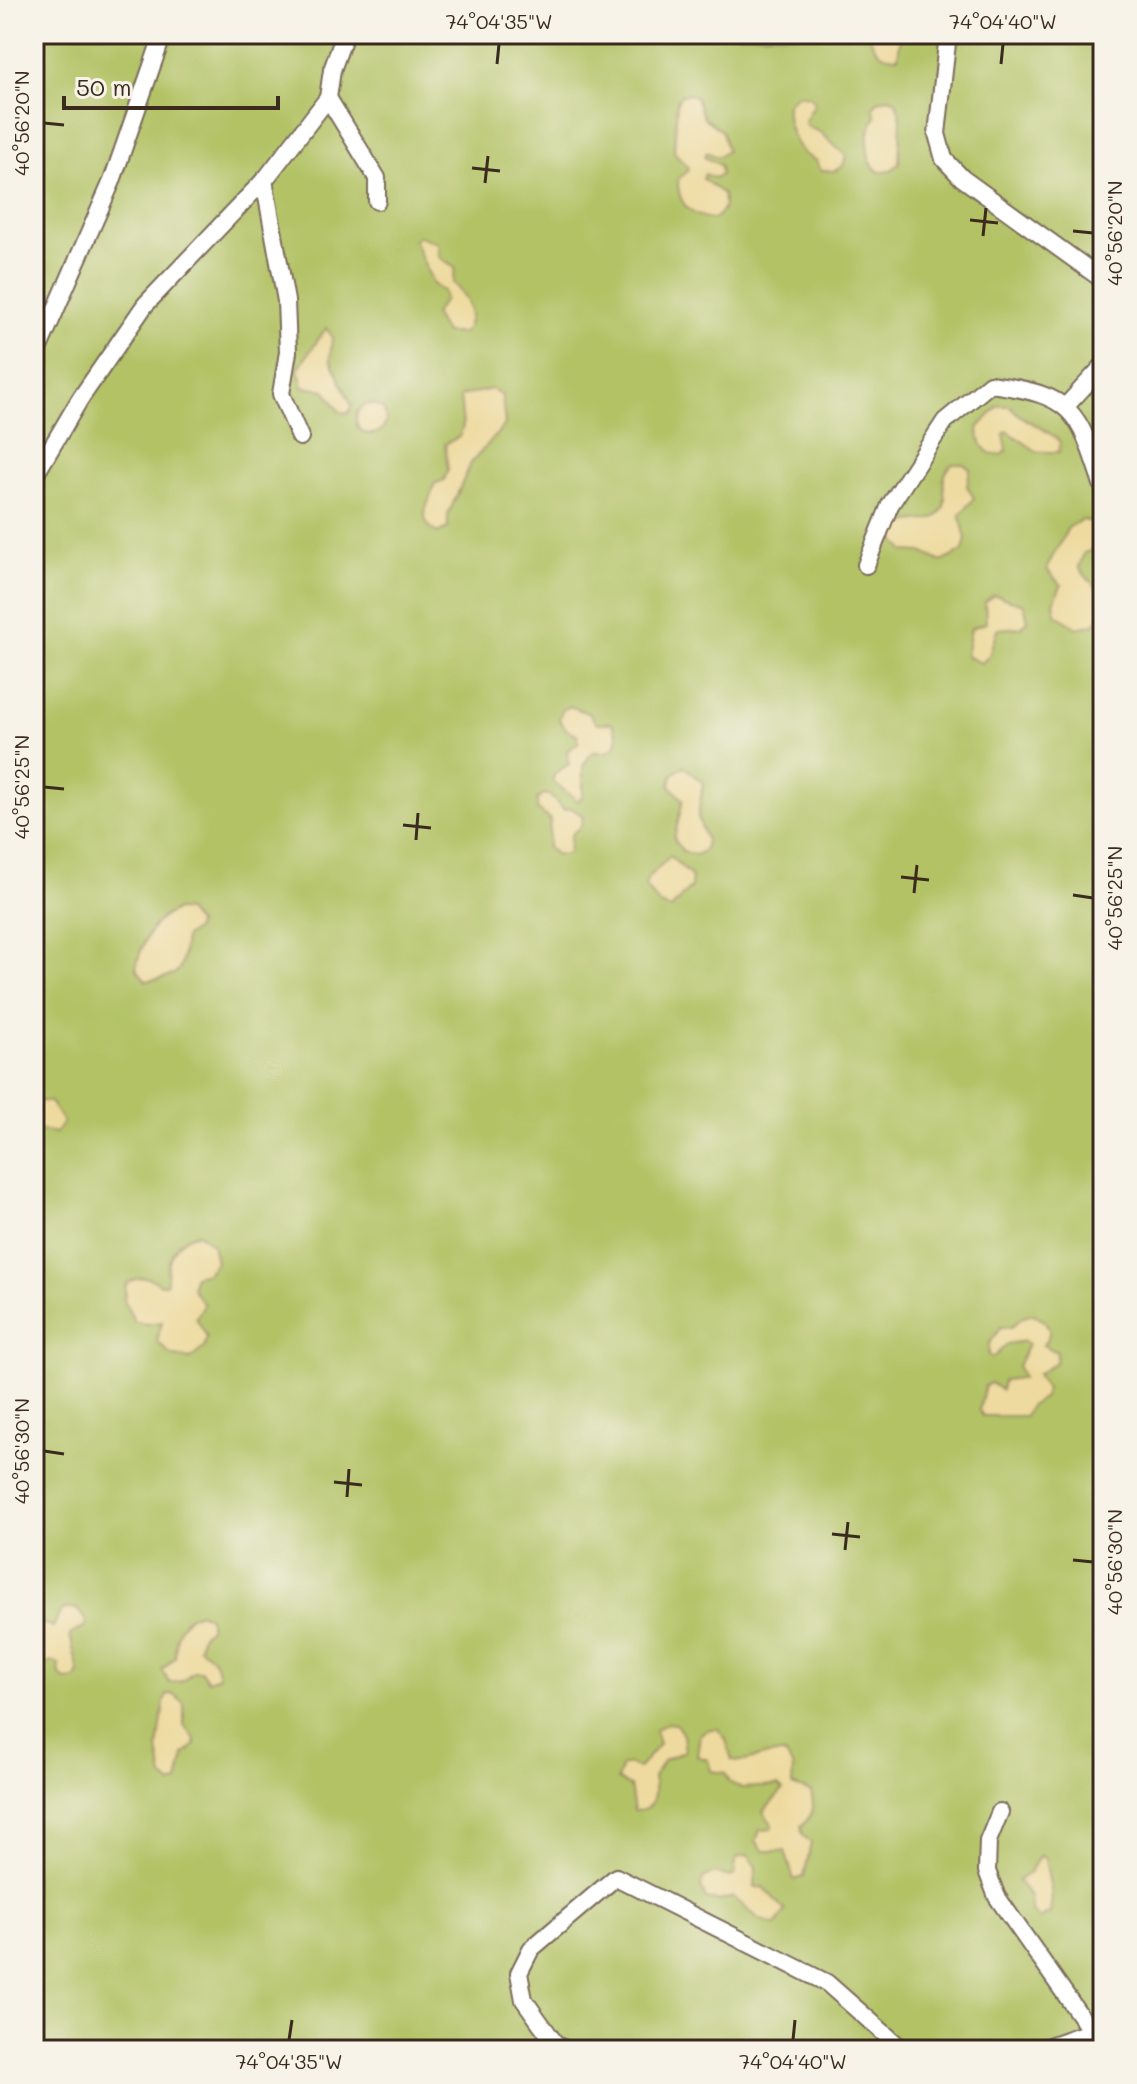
<svg xmlns="http://www.w3.org/2000/svg" width="1137" height="2084" font-family="Mali,sans-serif">
  <style>
    .green { fill: #b2c265; stroke: #767642; stroke-width: 2 }
    .sand { fill: #eeda9e; stroke: #94825e; stroke-width: 2 }
    .lines { fill: none; stroke-linecap: round; stroke-linejoin: round }
    .lane-casing { stroke: #7b6c5c; stroke-width: 20 }
    .lane { stroke: #fff; stroke-width: 16 }
    .ticks { fill: none; stroke: #3b2a1e; stroke-width: 3 }
    .neatline { fill: none; stroke: #3b2a1e; stroke-width: 3 }
    .ticks-label { font-size: 20px; text-anchor: middle; fill: #3b2a1e }
  </style>
  <rect width="100%" height="100%" fill="#f7f3e8"/>
  <filter id="ink" filterUnits="userSpaceOnUse"><feTurbulence type="fractalNoise" baseFrequency=".0125" numOctaves="2"/><feDisplacementMap in="SourceGraphic" scale="16" xChannelSelector="R" yChannelSelector="G"/><feConvolveMatrix kernelMatrix="1 2 1 2 8 2 1 2 1" color-interpolation-filters="sRGB"/></filter>
  <filter id="wash" filterUnits="userSpaceOnUse"><feTurbulence type="fractalNoise" baseFrequency=".006" numOctaves="4" result="noise"/><feDisplacementMap in="SourceGraphic" scale="32" xChannelSelector="R" yChannelSelector="G"/><feGaussianBlur stdDeviation="1.8" result="paint"/><feColorMatrix in="noise" values="0 0 0 0 0 0 0 0 0 0 0 0 0 0 0 0 0 1.4 0 .05"/><feComposite in="paint" operator="in"/></filter>
  <g filter="url(#wash)">
    <rect width="100%" height="100%" fill="#f2e7cf"/>
    <rect class="green" x="34" y="34" width="1069" height="2016"/>
    <g class="sand">
      <path d="M869,34H901L898,57C882,58 873,48 869,34Z"/>
      <path d="M690,94L696,98L704,118L722,131L727,151L717,157L707,152L704,157L720,165L721,175L714,178L705,174L703,179L723,194C725,207 725,212 713,219C689,217 677,202 678,179L687,172L688,167L674,152L677,102L681,95Z"/>
      <path d="M797,94L809,96L815,103L805,121L806,126L820,132L846,156L843,166L834,171L820,170L816,160C795,154 785,123 787,104Z"/>
      <path d="M889,98L896,101L901,119L899,163L891,171L879,172C863,160 865,132 876,117L873,107L879,100Z"/>
      <path d="M419,236L438,243L439,257L455,268L453,283C468,297 477,316 463,333H445L434,314L445,299L443,291L433,284L414,240Z"/>
      <path d="M326,328L332,337L330,359L352,406L348,414L339,411L325,390L303,387L298,369Z"/>
      <path d="M492,389L502,396L505,425L471,463L448,515V528L437,533C413,518 432,501 434,484L444,480L448,470L445,444L459,437L463,426L460,396Z"/>
      <circle cx="371" cy="419" r="15"/>
      <path d="M998,406H1010C1024,423 1046,426 1060,442L1059,452H1038L1007,431L1004,434L1007,450L1001,455C986,457 978,442 978,428Z"/>
      <path d="M952,464H963L970,469L967,486L974,498L960,515L966,539L963,551L941,562L922,552L904,551L895,540L896,529C908,515 931,527 941,512C952,497 934,483 952,464Z"/>
      <path d="M1081,520L1094,522L1101,531C1099,543 1097,550 1084,553L1079,567C1090,587 1120,595 1094,624L1077,628L1056,614L1054,603L1061,585L1048,571V565L1068,528Z"/>
      <path d="M994,595L1024,604L1028,621L1021,627L997,629L989,656L981,663L966,656L971,628L986,623L985,602Z"/>
      <path d="M570,706L590,714L596,723H612L618,736L615,747L607,752H592L583,766V796L578,801L552,781L555,773L569,764L567,751L578,743L577,734L567,730L559,719L562,710Z"/>
      <path d="M684,766L703,783L698,817L706,840L704,850L696,855L683,852L674,839L683,800L670,785L673,774Z"/>
      <path d="M543,794L549,795L564,810L571,808L583,816L581,826L571,835L569,852L564,855L555,854L548,848L550,820L537,809V799Z"/>
      <path d="M670,856L692,877L691,887L671,909L660,905L645,886L647,879Z"/>
      <path d="M177,910L187,911L197,923L196,929L185,937C180,971 187,975 146,981L136,968C141,944 153,917 177,910Z"/>
      <path d="M41,1101L50,1102L63,1122L56,1133L34,1129V1104Z"/>
      <path d="M198,1233L212,1244L216,1262L207,1273L194,1276L192,1288L204,1305L196,1318L207,1337L204,1348L190,1359L171,1355L157,1341L162,1322L145,1324L134,1321L124,1300L126,1284C140,1275 148,1275 161,1285L167,1283C166,1260 173,1240 198,1233Z"/>
      <path d="M1033,1314C1048,1320 1055,1331 1043,1345L1057,1352L1056,1362L1037,1375L1046,1389L1044,1397L1030,1406L1025,1416H983L979,1410L985,1386L991,1383L1001,1390L1003,1380L1022,1378L1018,1366L1028,1344L1025,1341L1007,1344L993,1358L988,1355L989,1344L1001,1327H1012L1021,1318Z"/>
      <path d="M68,1608L77,1609L86,1621L85,1626L70,1635L79,1673L75,1679L66,1680L60,1675L59,1664L52,1662L42,1666L34,1661V1620L53,1627L61,1611Z"/>
      <path d="M199,1612L209,1617V1628L201,1636L199,1647L215,1661L219,1676L208,1680L201,1671H194L182,1681L170,1683L162,1670L175,1657C176,1636 177,1619 199,1612Z"/>
      <path d="M173,1694L184,1703V1725L195,1739V1745L184,1755L178,1782L172,1785L163,1777L158,1749L164,1702L167,1695Z"/>
      <path d="M667,1723L676,1724L683,1735L685,1751L664,1760L653,1777C656,1793 655,1812 634,1811L630,1786L617,1780L622,1766L628,1764L638,1769L659,1744L655,1730Z"/>
      <path d="M710,1729H718L726,1740L732,1760C750,1765 767,1750 786,1755L793,1767L792,1785L811,1792C815,1808 814,1815 801,1826L803,1835L811,1843L804,1877L794,1880L785,1851H764L756,1841L760,1830L771,1829L773,1825L763,1812L783,1790L778,1786L742,1788L730,1783L725,1773L711,1771L708,1760L697,1756L700,1734Z"/>
      <path d="M748,1855L756,1867L755,1888L764,1887L785,1911L776,1926L759,1919L733,1897L719,1901L706,1899L701,1887L703,1878L714,1873L731,1877L736,1874L734,1865L737,1858Z"/>
      <path d="M1040,1855L1045,1859L1052,1895L1050,1913L1039,1919L1031,1911L1030,1896L1017,1881L1029,1873Z"/>
    </g>
  </g>
  <g filter="url(#ink)">
    <g class="lines">
      <defs>
        <g id="lane">
          <path d="M948,34L937,134L944,159L962,178L1103,280"/>
          <path d="M328,98L377,178V201"/>
          <path d="M264,180L286,301L288,352L281,394L300,437"/>
          <path d="M34,359L112,181L163,34"/>
          <path d="M1066,406L1103,366"/>
          <path d="M34,477L80,399L145,305L267,177L328,98L332,70L345,34"/>
          <path d="M866,565L890,505L945,421L990,384C1074,395 1078,410 1103,487"/>
          <path d="M1000,1812L988,1841L987,1871L997,1897L1091,2031"/>
          <path d="M565,2050L554,2042L524,2000L519,1973L531,1949L616,1877L827,1983L903,2050"/>
          <path d="M1038,2050L1103,2027"/>
        </g>
      </defs>
      <use href="#lane" class="lane-casing"/>
      <use href="#lane" class="lane"/>
    </g>
  </g>
  <path class="ticks" d="M497,64L499,44M1001,64L1003,44M44,123L64,125M472,168L500,171M485,183L488,156M970,220L998,223M1073,231L1093,233M983,236L986,208M44,787L64,789M403,825L431,828M416,840L418,813M901,877L929,880M914,893L917,865M1073,895L1093,898M44,1451L64,1454M334,1482L362,1485M347,1497L349,1469M832,1534L860,1537M845,1550L848,1522M1073,1560L1093,1562M289,2040L292,2020M793,2040L795,2020"/>
  <rect width="1137" height="2084" fill="none" stroke="#f7f3e8" stroke-width="88"/>
  <path d="M64 96v12h214v-12" fill="none" stroke="#3b2a1e" stroke-width="4"/>
  <text x="76" y="96" font-size="24" fill="#3b2a1e" stroke="#f7f3e8" stroke-width="6" paint-order="stroke">50 m</text>
  <rect x="44" y="44" width="1049" height="1996" class="neatline"/>
  <g class="ticks-label">
    <text x="499" y="29">74°04'35"W</text>
    <text x="1003" y="29">74°04'40"W</text>
    <text transform="translate(22 123) rotate(-90)" y="7">40°56'20"N</text>
    <text transform="translate(1115 233) rotate(-90)" y="7">40°56'20"N</text>
    <text transform="translate(22 787) rotate(-90)" y="7">40°56'25"N</text>
    <text transform="translate(1115 898) rotate(-90)" y="7">40°56'25"N</text>
    <text transform="translate(22 1451) rotate(-90)" y="7">40°56'30"N</text>
    <text transform="translate(1115 1562) rotate(-90)" y="7">40°56'30"N</text>
    <text x="289" y="2069">74°04'35"W</text>
    <text x="793" y="2069">74°04'40"W</text>
  </g>
</svg>
